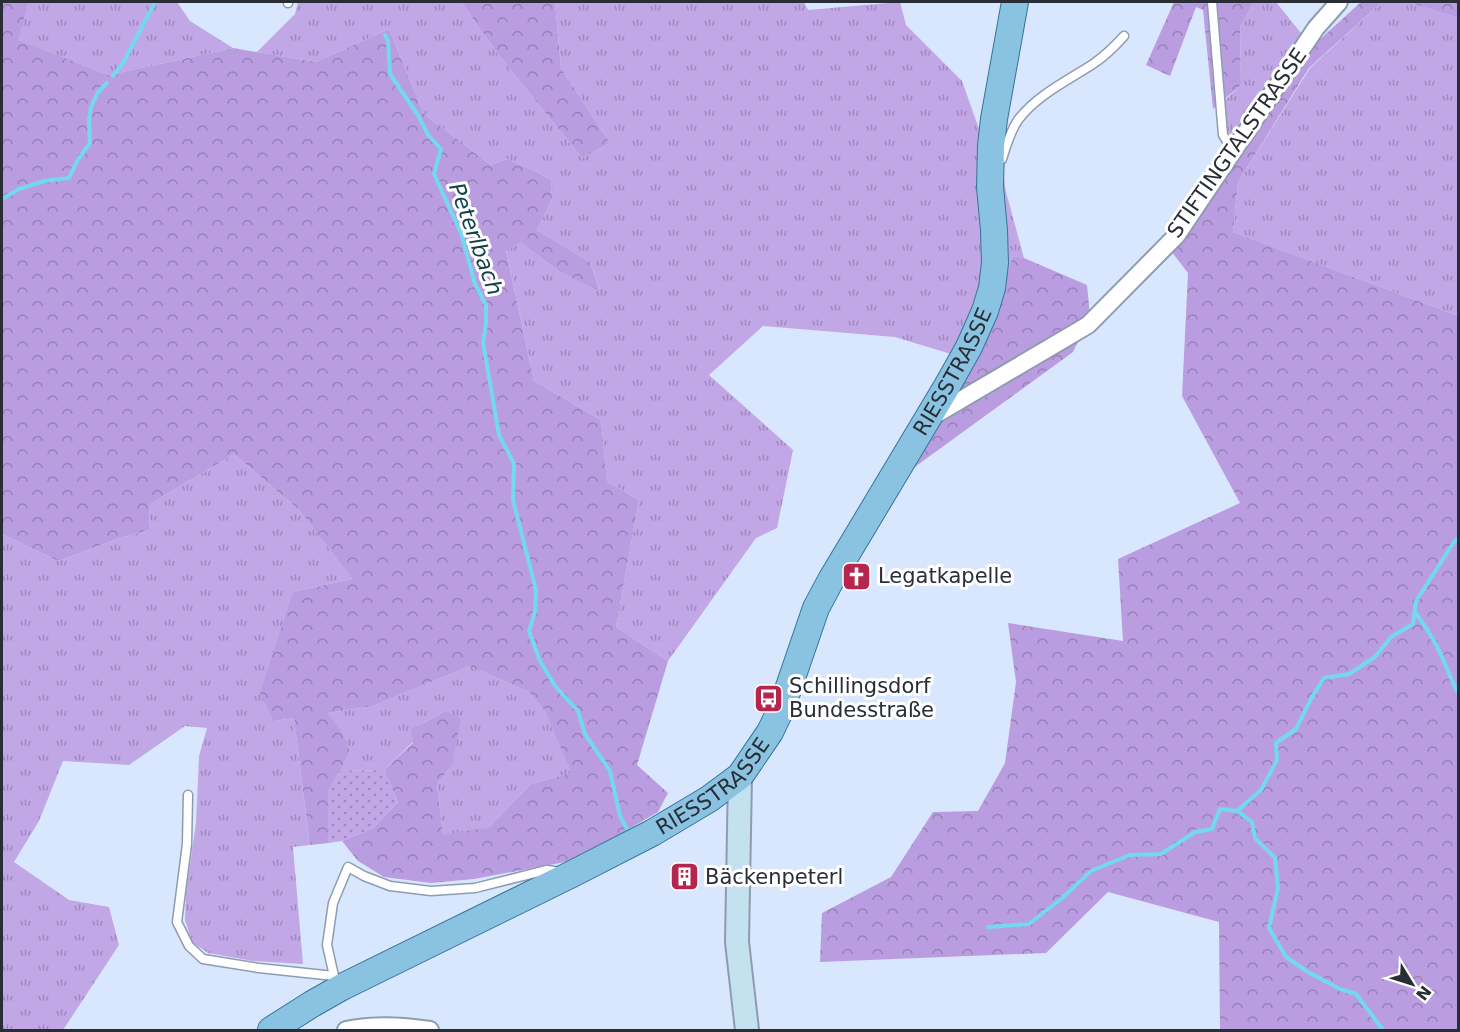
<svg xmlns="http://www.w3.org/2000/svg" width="1460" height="1032" font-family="'DejaVu Sans',sans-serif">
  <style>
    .grass { fill: url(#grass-tufts) }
    .forest { fill: url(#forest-crowns) }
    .garden { fill: url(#garden-dots) }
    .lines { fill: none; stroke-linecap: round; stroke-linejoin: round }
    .stream { stroke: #73d9ef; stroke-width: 4 }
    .lane-casing { stroke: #8e9cb1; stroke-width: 11 }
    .street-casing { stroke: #8e9cb1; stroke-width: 20 }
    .secondary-casing { stroke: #8e9cb1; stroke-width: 26 }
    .primary-casing { stroke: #357498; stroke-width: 28 }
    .lane { stroke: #fff; stroke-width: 8 }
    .street { stroke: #fff; stroke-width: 16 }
    .secondary { stroke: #c4e1f0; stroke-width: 22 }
    .primary { stroke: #8ac2e1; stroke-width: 26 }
    .labels { text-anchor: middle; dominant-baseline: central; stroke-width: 6; stroke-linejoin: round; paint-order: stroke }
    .street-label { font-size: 21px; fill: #282d36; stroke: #fff }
    .poi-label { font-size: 21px; fill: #282d36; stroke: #fff; text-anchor: start }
    .water-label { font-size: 22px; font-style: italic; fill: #12414a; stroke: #fff }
  </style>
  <defs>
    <pattern id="grass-tufts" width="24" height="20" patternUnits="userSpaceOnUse" patternTransform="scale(1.5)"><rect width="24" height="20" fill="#c2a7e7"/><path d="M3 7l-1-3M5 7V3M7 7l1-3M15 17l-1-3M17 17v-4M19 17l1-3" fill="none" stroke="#9e88bc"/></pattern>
    <pattern id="forest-crowns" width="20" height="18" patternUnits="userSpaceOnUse" patternTransform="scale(1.5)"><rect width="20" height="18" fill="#ba9de0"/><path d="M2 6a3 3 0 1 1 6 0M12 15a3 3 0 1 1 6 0" fill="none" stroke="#9780b6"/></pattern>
    <pattern id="garden-dots" width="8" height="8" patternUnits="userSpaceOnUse" patternTransform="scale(1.5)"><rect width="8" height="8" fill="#c2a7e7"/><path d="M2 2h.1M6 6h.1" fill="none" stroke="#9e88bc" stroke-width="1.8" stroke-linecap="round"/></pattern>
  </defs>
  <rect width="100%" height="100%" fill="#d8e7fd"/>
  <g class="grass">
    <path d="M29,2H177L190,21L233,48L109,75L17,40Z"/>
    <path d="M298,2H461L498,54L582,158L610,143L561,68L555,2H804L808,10L900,2L906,25L962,81L979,129L1000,152L1006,192L1024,258L1013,256L974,361L895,337L763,326L709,375L793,450L777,528L756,538L668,661L616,627L639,500L607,481L601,420L534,381L506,249L521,243L560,272L600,290L590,262L537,230L552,199L551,180L539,173L507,159L491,165L424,114L389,29L316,62L257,52L295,14Z"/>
    <path d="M1254,2H1276L1301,33L1283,63L1234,133L1227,134L1223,102L1241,85L1240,27Z"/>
    <path d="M1382,2H1408L1458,18V310L1456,315L1233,232L1238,182L1310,68Z"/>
    <path d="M234,454L299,510L352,579L293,592L274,721L294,718L310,845L293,847L303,964L253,961L208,953L192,942L185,920L186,892L196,823L199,756L207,728L185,726L129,765L63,761L39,821L14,862L69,900L109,907L119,945L63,1030H2V534L58,561L117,539L149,530L150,504Z"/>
    <path d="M470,666L529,692L544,710L573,773L531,784L489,827L443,836L437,784L452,765L445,711L424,723L412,728L413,742L384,770L339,771L350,752L328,713L373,706Z"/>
  </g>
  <g class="forest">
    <path d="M2,2H29L18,40L109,75L233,48L316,62L389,29L424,114L491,165L507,159L539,173L551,180L552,199L537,230L590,262L600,291L560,272L521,243L506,250L534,381L601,420L607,481L639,500L616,627L668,661L637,765L668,793L658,812L576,860L474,879L431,883L384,877L358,861L342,841L373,828L398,802L384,770L413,743L411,728L424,723L445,711L461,719L452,765L437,784L443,835L489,827L531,784L572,773L544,710L529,692L470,666L373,706L328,713L342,733L350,752L328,792V843L310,845L294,718L274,721L260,693L293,592L352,579L299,510L234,454L150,504L149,530L117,539L58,561L2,534Z"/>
    <path d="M461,2H555L561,68L610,143L582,158L498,54Z"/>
    <path d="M1174,2H1254L1240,27L1241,85L1213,109L1203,10L1196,7L1170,76L1146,65Z"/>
    <path d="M1361,2H1382L1309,68L1238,182L1233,232L1456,315L1458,310V1030H1220L1219,922L1108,892L1046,953L820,962L822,913L891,877L933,812L978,811L1005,763L1016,682L1008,623L1123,641L1118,559L1240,503L1182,396L1188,273L1171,251L1196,220L1317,42Z"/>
    <path d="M1408,2H1458V18Z"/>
    <path d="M1013,256L1024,258L1087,285L1090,316L1073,352L912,469L974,361Z"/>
  </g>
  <path class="garden" d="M384,770L398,802L373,828L342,841L328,843V792L339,771Z"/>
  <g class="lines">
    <g class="stream">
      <path d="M385,35L388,41L390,74L418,115L428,135L441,149L434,174L461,233L475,284L486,305V324L483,342L499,435L514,464L513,500L536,590L535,612L529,631L540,661L555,686L578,711L585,734L610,771L620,816L629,833"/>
      <path d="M113,76L123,63L155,2"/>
      <path d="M2,199L19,189L44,181L69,178L77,161L90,143L89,120L91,107L98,92L107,83"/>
      <path d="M1415,612C1424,625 1434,638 1440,653C1447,667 1451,680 1458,693"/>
      <path d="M1237,811L1261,790L1277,760L1276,743L1296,729L1311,699L1324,678L1349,674L1375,657L1391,637L1413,624L1416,601L1454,542L1458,538"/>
      <path d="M988,927L1029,924L1061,899L1091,871L1130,855L1161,854L1195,832L1212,829L1220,809L1237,811L1252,822L1255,838L1275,858L1278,888L1269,928L1286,957L1308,972L1340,989L1356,994L1383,1030"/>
    </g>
    <defs>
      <g id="lane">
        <path d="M1212,2L1223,135L1233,151"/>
        <path d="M288,3V2"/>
        <path d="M998,159H1002C1006,146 1010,132 1018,120C1037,95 1067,81 1093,64C1105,56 1115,46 1124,36"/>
        <path d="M188,795L187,844L177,922L189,946L203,959L259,968L334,976"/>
        <path d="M341,986L334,976L327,945L333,903L348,867L364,876L390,886L431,891L475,888L547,870L560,872"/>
      </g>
      <g id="street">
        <path d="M930,418L1088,325L1177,235L1316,28L1339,2"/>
        <path d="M346,1030C375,1024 401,1026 430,1030"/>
      </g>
      <path id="secondary" d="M740,776L737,942L747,1030"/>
      <g id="primary">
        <path id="s1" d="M271,1030L312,1004L342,987L572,874L652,833L709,799L740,776L770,732L782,707L816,608L831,580L946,388L969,347L985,311L992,288L995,263L994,230L990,187L991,146L994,119L1015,2"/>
      </g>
    </defs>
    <use href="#lane" class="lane-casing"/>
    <use href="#street" class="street-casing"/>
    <use href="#secondary" class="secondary-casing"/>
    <use href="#primary" class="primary-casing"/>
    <use href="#lane" class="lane"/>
    <use href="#street" class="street"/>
    <use href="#secondary" class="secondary"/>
    <use href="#primary" class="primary"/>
  </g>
  <defs>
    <symbol id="church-square" viewBox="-11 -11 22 22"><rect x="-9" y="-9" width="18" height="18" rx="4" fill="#b6254d" stroke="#fff"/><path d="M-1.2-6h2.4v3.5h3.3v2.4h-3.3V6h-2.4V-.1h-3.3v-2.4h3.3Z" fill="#fff"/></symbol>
    <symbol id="bus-square" viewBox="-11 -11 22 22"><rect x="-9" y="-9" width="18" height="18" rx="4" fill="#b6254d" stroke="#fff"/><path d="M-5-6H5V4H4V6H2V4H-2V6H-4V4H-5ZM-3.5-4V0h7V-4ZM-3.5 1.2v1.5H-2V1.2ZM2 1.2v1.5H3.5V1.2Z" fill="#fff"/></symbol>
    <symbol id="building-square" viewBox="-11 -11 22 22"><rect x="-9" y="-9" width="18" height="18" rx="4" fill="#b6254d" stroke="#fff"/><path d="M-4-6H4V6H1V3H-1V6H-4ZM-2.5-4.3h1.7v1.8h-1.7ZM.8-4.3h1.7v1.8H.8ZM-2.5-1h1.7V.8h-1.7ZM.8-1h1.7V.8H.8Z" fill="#fff"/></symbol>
  </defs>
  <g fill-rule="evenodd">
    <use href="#church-square" x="840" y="560" width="33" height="33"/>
    <use href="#bus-square" x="752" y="682" width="33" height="33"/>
    <use href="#building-square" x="668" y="860" width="33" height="33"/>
  </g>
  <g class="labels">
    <g class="street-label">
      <text transform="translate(1237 143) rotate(-55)">STIFTINGTALSTRASSE</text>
      <text stroke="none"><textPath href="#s1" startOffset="993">RIESSTRASSE</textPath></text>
      <text stroke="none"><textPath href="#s1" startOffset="507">RIESSTRASSE</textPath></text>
    </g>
    <g class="poi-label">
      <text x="878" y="576">Legatkapelle</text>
      <text x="789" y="686">Schillingsdorf<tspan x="789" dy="24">Bundesstraße</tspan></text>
      <text x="705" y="877">Bäckenpeterl</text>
    </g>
    <g class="water-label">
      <text transform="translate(476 239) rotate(70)">Peterlbach</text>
    </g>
  </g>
  <rect width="1460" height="1032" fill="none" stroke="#282d36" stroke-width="6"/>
  <g transform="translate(1412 984) rotate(128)" stroke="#ffffff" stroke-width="4.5" paint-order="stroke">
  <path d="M0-4.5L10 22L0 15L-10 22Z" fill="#282d36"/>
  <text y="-9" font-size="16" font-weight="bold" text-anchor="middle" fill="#282d36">N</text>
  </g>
</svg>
